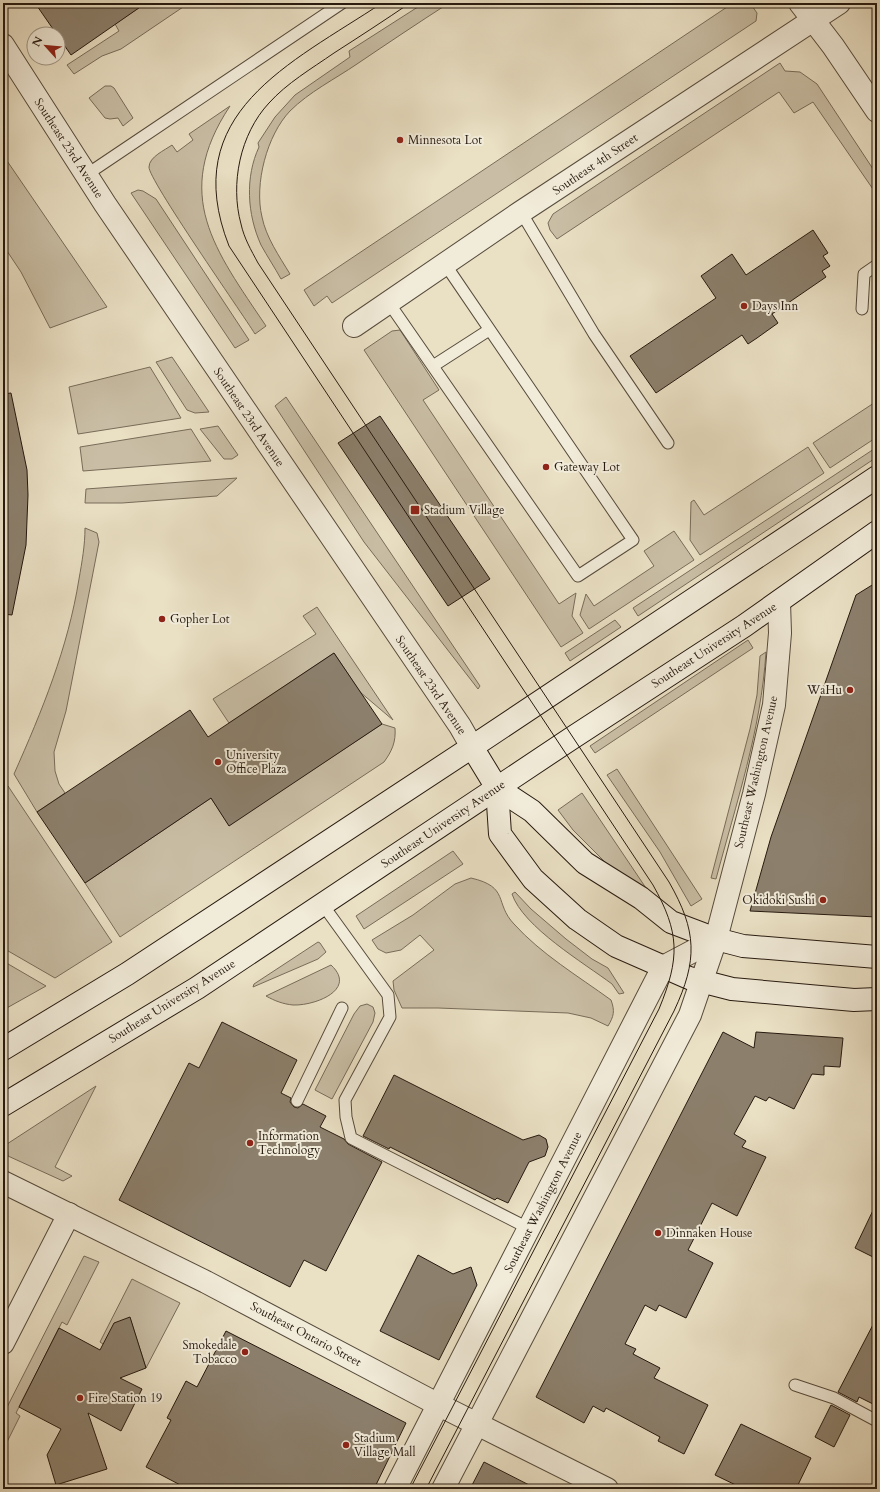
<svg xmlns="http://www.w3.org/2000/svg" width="880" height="1492" font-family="Cardo,serif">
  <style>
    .green { fill: #c9bea5; stroke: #786c5a }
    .building { fill: #8c806d; stroke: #26190f }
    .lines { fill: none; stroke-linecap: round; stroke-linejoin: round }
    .service-casing { stroke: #574b3c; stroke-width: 13 }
    .minor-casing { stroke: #574b3c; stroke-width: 24 }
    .tertiary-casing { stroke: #574b3c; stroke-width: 24 }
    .secondary-casing { stroke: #26190f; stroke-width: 24 }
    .service { stroke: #f1ebd9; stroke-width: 11 }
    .minor { stroke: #f1ebd9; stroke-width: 22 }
    .tertiary { stroke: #f1ebd9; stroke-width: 22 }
    .secondary { stroke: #f1ebd9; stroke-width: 22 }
    .tram { stroke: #26190f; stroke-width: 1 }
    .poi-dot { fill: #8f2418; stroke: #f1ebd9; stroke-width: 1.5 }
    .labels { text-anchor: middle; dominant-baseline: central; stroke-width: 4; stroke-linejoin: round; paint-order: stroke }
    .poi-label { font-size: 12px; fill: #26190f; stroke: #f1ebd9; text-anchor: start }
    .street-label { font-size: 12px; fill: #26190f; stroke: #f1ebd9 }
  </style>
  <rect width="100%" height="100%" fill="#eae0c4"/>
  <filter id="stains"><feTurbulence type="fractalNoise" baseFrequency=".005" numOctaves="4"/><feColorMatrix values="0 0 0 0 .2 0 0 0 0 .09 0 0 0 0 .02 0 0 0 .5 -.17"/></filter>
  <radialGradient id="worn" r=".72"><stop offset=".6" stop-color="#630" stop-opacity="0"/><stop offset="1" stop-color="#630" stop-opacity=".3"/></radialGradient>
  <g class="green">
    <path d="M146,3H189L121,49L102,56L74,74L67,65L119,31L115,24Z"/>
    <path d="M424,3H449C418,23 388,43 357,64C335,79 309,92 290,111C267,135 254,184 262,217C266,237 279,256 290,274L281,279C275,268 267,256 261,245C247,214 245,177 259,147L258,143L275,117L295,95L350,57L349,51Z"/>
    <path d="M733,3H750L757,13L756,21L332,303L327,296L314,306L304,290Z"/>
    <path d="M780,63L785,71L800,72L817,84L877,175V195L813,102L794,113L779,92L557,239L550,230L548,223L553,214Z"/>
    <path d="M105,86H111L114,88L133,118L123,126L118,118L110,119L105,118L89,98Z"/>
    <path d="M230,106C171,195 215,250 266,326L255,334C242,313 148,179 149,167C149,157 165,150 172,145L177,152L193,140L189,134Z"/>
    <path d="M3,155L107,307L50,328L21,272L3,245Z"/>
    <path d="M138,190L143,191L156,199L249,340L235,348L131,193Z"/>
    <path d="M400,330L439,390L423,400L559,604L576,593L572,616L583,633L561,647L364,350L392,331Z"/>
    <path d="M172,357L209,412L195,413L187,410L156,362Z"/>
    <path d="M150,367L181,418L78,434L69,387Z"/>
    <path d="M286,397L480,686L478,689L364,542L275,406Z"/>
    <path d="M877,401V437L830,468L813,443Z"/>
    <path d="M218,426L238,455L232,459H224L200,429Z"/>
    <path d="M191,429L211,461L83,471L80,447Z"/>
    <path d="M808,447L824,473L700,555L690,540L691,502L694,500L704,515Z"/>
    <path d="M877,447V457L638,616L633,608Z"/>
    <path d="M237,478L217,496L122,503H85L86,489Z"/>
    <path d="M85,528L97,533L99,542L66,711L54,752L55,771L59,784L65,793L37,812L14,774C42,711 68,648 79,579C82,562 85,545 85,528Z"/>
    <path d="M674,531L694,560L589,629L580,615L586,594L594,606L654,566L644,551Z"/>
    <path d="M317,607L393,720L360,692L334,653L229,723L213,699L316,634L303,616Z"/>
    <path d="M615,620L621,627L570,661L565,653Z"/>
    <path d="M748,640L753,648L595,753L590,746Z"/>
    <path d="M766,652C761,730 736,804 716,879L711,878L750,729L757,695L760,656Z"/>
    <path d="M382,724L395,728C396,742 392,751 384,762L120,937L85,883L211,798L229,825Z"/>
    <path d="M617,769L702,899L691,906L660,852L607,775Z"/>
    <path d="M8,786L112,942L55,978L3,948V797Z"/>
    <path d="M582,793L648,891L612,869L573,830L558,810Z"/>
    <path d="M453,851L463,864L364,929L356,916Z"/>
    <path d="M471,878C510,887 494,903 514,924C541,954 578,976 611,1000C615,1011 614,1016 608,1026L591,1018L568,1013L438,1008H402L394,990L393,981L434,950L420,935L401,950L386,953L378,949L372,940L413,915L455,884Z"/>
    <path d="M515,892L531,909L566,939L592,959L608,968L624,993L619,994L612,984C584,963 523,927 512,894Z"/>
    <path d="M318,942L320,943L326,952L318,959L253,987L254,984Z"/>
    <path d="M3,961L46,986L5,1009L3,1008Z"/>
    <path d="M331,965C358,990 314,1006 293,1005C283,1004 275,1001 266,996Z"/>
    <path d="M367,1004L373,1007L375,1013L373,1022L332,1099L315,1090L354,1014L360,1006Z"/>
    <path d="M96,1086L55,1167L72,1176L63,1181L8,1156L7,1144Z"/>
    <path d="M84,1256L99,1262L67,1325L62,1322L19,1407L16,1413L20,1416L3,1450V1415Z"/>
    <path d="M132,1279L180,1303L146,1368L130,1318L103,1344L100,1342Z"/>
  </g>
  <g class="building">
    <path d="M35,3H146L71,55Z"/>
    <path d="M813,230L828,253L823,256L830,266L822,271L826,277L772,314L778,323L757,338L748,344L742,335L656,393L630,356L716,298L701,276L732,254L746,275Z"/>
    <path d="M11,393L27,470L28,495L26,545L12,615L3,614V394Z"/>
    <path d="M380,416L490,579L448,606L338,443Z"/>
    <path d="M877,582V917L750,911L771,837L856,595Z"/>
    <path d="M334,653L382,724L229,826L211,798L85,883L37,812L190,710L208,737Z"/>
    <path d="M222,1022L297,1060L281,1093L291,1098L290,1102L294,1107L298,1108L303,1104L326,1116L320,1127L344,1139L348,1144L382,1162L326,1271L304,1260L290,1287L119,1200L189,1063L199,1068Z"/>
    <path d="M723,1032L754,1048L756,1032L843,1038L840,1067L824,1066V1075L812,1074L794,1109L769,1097L766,1101L755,1096L734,1134L746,1141L742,1147L766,1157L737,1216L712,1203L688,1250L713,1263L686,1318L659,1305L656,1311L645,1305L625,1344L636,1349L633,1354L660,1368L654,1378L708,1405L684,1454L658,1441L660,1437L606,1408L604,1412L593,1406L584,1423L536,1397Z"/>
    <path d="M394,1075L523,1140L539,1135L546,1139L548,1147L545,1156L529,1162L508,1203L497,1198L495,1200L390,1147L389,1149L363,1136Z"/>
    <path d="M877,1202V1259L855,1248Z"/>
    <path d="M418,1255L453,1274L471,1267L477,1285L439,1360L380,1331Z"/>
    <path d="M130,1317L146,1368L120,1378L142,1389L121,1431L88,1413L107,1469L56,1485L47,1455L61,1429L19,1407L59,1328L100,1350L114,1323Z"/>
    <path d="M877,1317V1406L859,1397L857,1402L838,1392Z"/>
    <path d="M226,1331L406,1423L374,1489H188L146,1467L171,1420L167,1418L186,1381L197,1387Z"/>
    <path d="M831,1405L850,1415L834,1447L815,1437Z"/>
    <path d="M741,1424L811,1458L796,1489H744L715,1475Z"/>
    <path d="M484,1462L537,1489H470Z"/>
  </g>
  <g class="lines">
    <defs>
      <g id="service">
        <path d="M86,175L342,3"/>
        <path d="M521,212L594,334L668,443"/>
        <path d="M389,303L578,576L633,540L445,264"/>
        <path d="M862,309L864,274L877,265"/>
        <path d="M433,366L489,330"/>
        <path d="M323,905L388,995L390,1017L345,1100L346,1117L351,1138L530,1229"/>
        <path d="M297,1101L342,1008"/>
        <path d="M795,1385L834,1398L877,1421"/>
      </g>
      <g id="minor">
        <path d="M800,3L833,46L877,111"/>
        <path d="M354,326L521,212L839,3"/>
        <path d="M3,1182L206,1282L439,1405L607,1489"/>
        <path d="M3,1343L69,1214"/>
      </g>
      <g id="tertiary">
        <path d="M3,45L105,204L460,726L472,747"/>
        <path d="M395,1489L663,967L716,939"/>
        <path d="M443,1489L690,1015L716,939L754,794L774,705L780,633L779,602"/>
      </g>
      <g id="secondary">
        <path d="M472,747L497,788L532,811L585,863L641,898L671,922L716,939L743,946L877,957"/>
        <path d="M497,788L500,834L533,879L577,919L616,946L689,978L732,989L854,1000L877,999"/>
        <path d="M3,1049L127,974L472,747L877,477"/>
        <path d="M3,1105L197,988L572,738L744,626L877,532"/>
      </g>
    </defs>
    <use href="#service" class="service-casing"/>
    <use href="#minor" class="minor-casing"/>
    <use href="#tertiary" class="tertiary-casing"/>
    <use href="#secondary" class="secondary-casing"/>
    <use href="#service" class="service"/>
    <use href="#minor" class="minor"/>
    <use href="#tertiary" class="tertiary"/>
    <use href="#secondary" class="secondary"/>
    <g class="tram">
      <path d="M382,3C290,64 177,113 229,246L653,885C680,933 680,958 659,1009L410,1489"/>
      <path d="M410,3C385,20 359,37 334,53C311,69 287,83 269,103C240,134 230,184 241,224C244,238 251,250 258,263L669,882C697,931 698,960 674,1011L426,1489"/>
    </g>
  </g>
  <g class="poi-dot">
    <circle cx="400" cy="140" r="4"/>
    <circle cx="744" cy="306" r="4"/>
    <circle cx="546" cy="467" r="4"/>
    <rect x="410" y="505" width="10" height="10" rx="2"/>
    <circle cx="162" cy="619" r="4"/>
    <circle cx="850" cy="690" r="4"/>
    <circle cx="218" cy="762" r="4"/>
    <circle cx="823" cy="900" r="4"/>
    <circle cx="250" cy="1143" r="4"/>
    <circle cx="658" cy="1233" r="4"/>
    <circle cx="245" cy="1352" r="4"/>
    <circle cx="80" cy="1398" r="4"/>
    <circle cx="346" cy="1445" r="4"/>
  </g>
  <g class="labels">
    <g class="poi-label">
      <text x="408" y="140">Minnesota Lot</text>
      <text x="752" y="306">Days Inn</text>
      <text x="554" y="467">Gateway Lot</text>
      <text x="424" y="510">Stadium Village</text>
      <text x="170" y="619">Gopher Lot</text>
      <text x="842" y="690" text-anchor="end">WaHu</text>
      <text x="226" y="755">University<tspan x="226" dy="14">Office Plaza</tspan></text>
      <text x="815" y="900" text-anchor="end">Okidoki Sushi</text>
      <text x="258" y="1136">Information<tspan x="258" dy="14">Technology</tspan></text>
      <text x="666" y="1233">Dinnaken House</text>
      <text x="237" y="1345" text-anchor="end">Smokedale<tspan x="237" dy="14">Tobacco</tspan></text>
      <text x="88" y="1398">Fire Station 19</text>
      <text x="354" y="1438">Stadium<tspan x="354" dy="14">Village Mall</tspan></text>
    </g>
    <g class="street-label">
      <text transform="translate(69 148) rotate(57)">Southeast 23rd Avenue</text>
      <text transform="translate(595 164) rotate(-34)">Southeast 4th Street</text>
      <text transform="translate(249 417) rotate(56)">Southeast 23rd Avenue</text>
      <text transform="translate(714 645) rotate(-33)">Southeast University Avenue</text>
      <text transform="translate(431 685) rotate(56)">Southeast 23rd Avenue</text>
      <text transform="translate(756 772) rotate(-77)">Southeast Washington Avenue</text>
      <text transform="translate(443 824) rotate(-34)">Southeast University Avenue</text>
      <text transform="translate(172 1001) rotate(-32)">Southeast University Avenue</text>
      <text transform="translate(543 1202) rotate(-63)">Southeast Washington Avenue</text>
      <text transform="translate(306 1334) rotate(28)">Southeast Ontario Street</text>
    </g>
  </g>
  <rect width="880" height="1492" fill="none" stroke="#eae0c4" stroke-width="16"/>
  <rect x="4" y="4" width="872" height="1484" fill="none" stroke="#26190f" stroke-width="2"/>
  <rect x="8" y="8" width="864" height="1476" fill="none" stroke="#26190f"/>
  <g transform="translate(46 46) rotate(297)"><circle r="19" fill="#f1ebd9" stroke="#a09788"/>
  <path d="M0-3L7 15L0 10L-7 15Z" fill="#8f2418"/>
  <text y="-6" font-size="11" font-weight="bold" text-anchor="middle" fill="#26190f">N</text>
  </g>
  <rect width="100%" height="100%" filter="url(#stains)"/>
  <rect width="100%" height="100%" fill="url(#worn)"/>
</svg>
